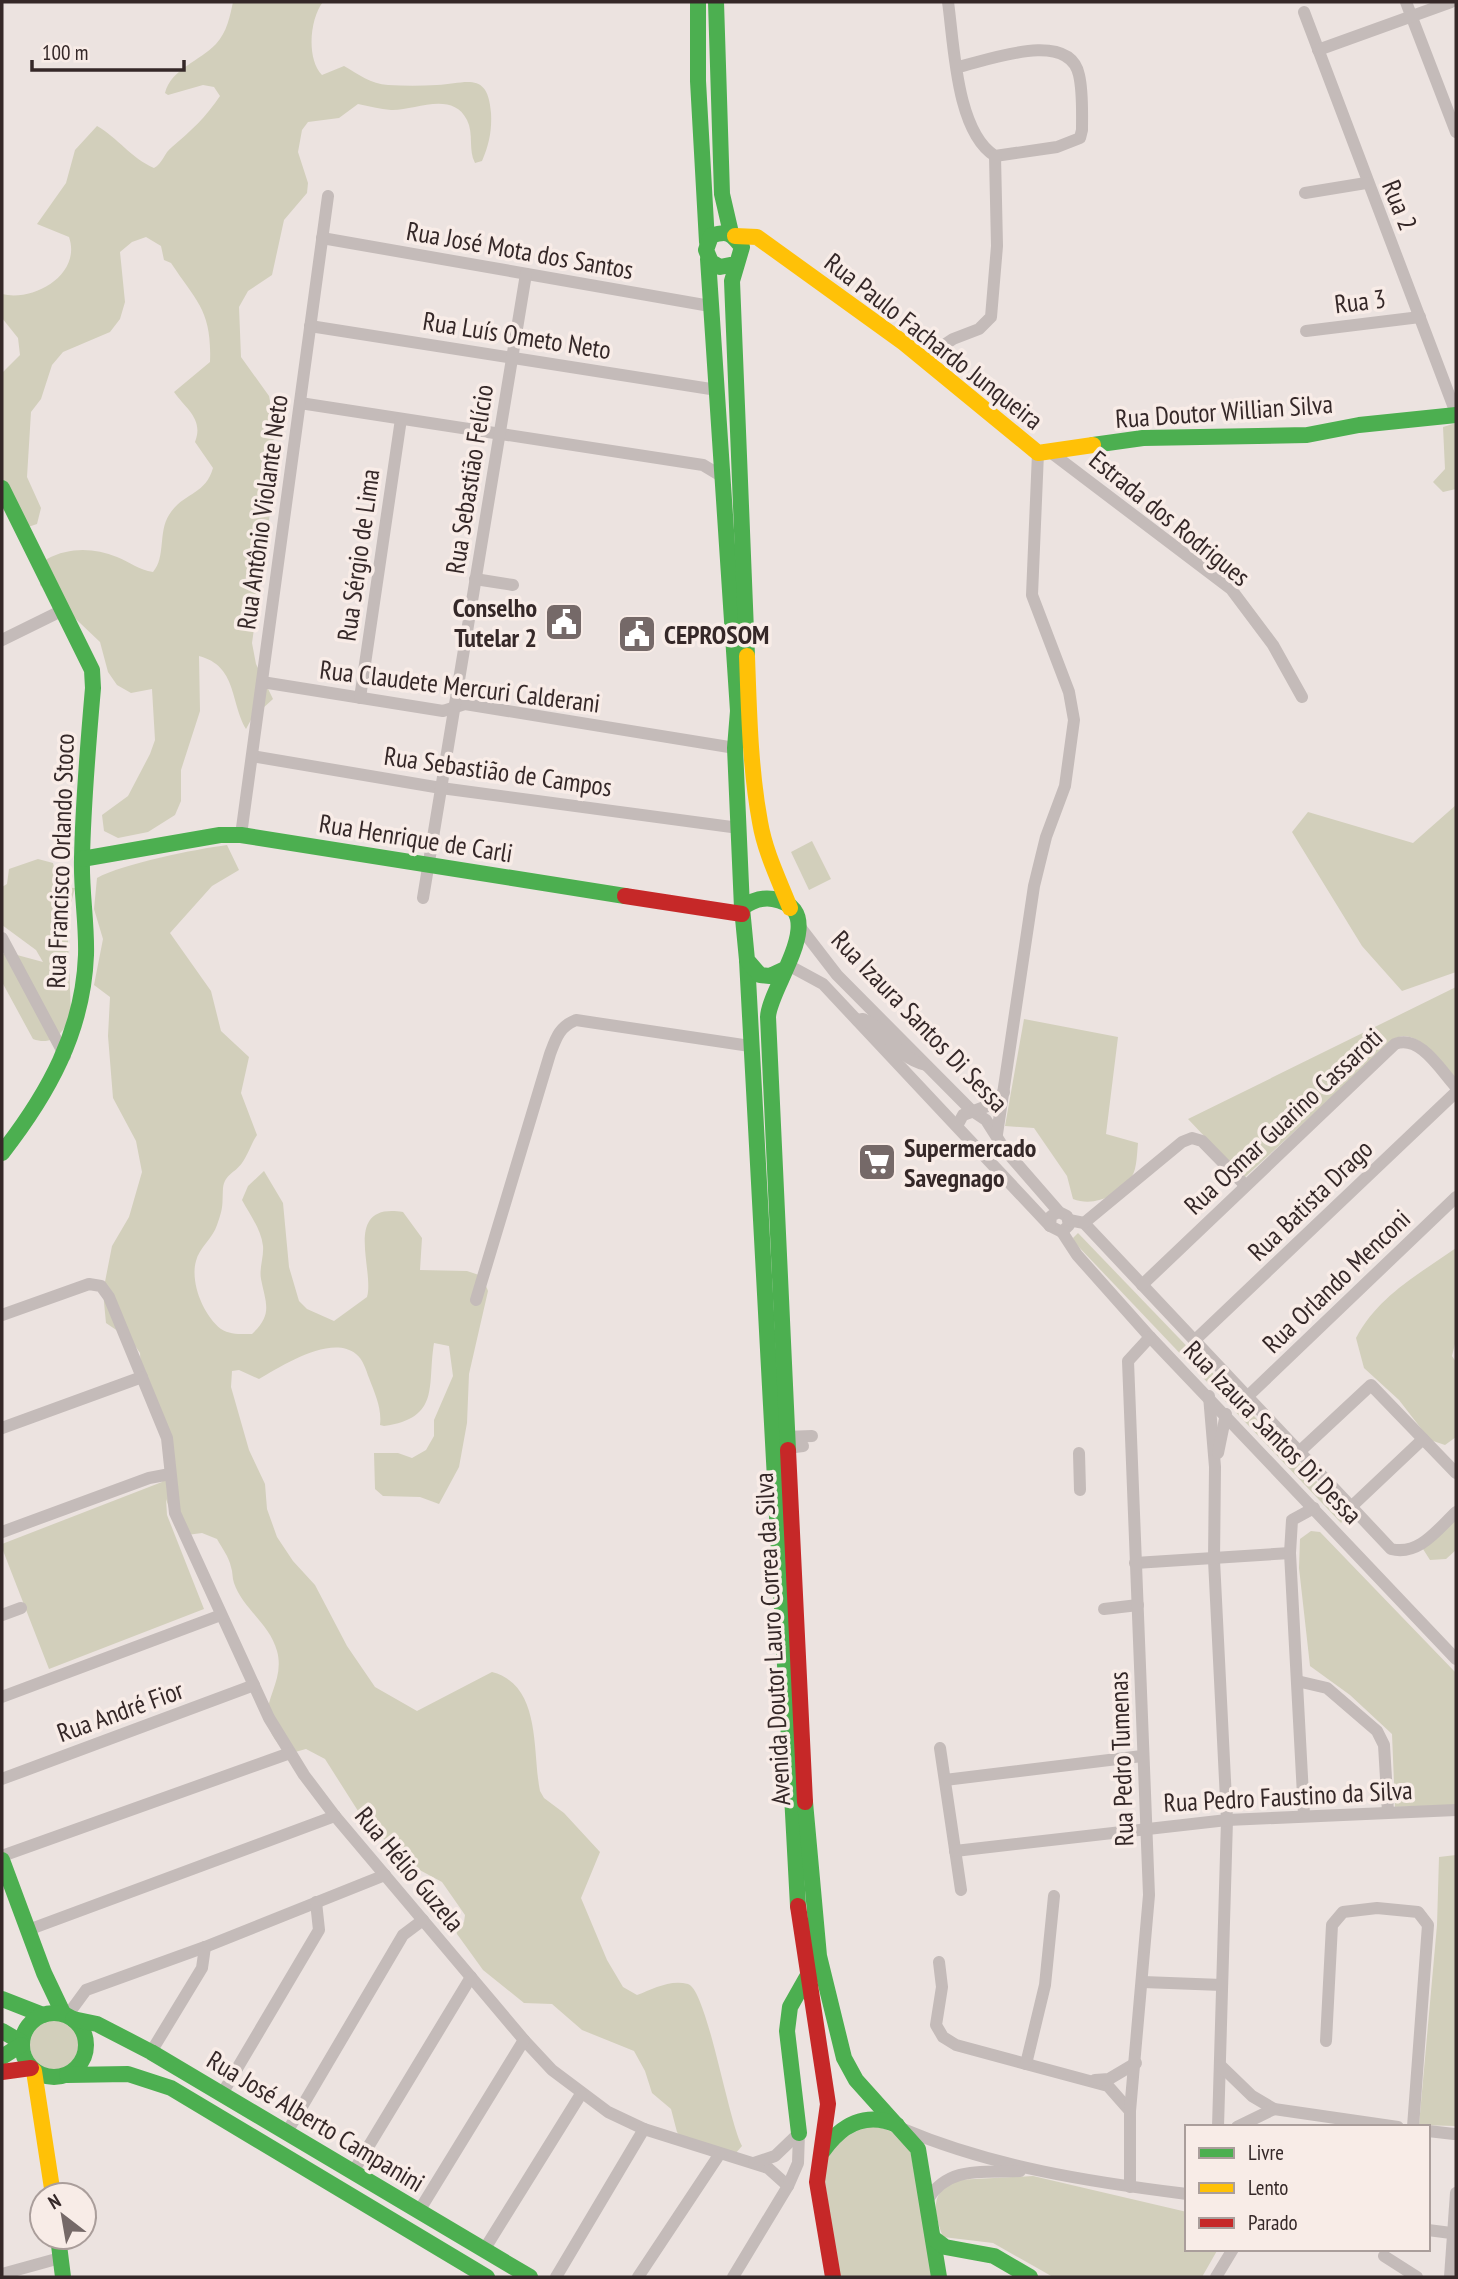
<svg xmlns="http://www.w3.org/2000/svg" width="1458" height="2279" font-family="'PT Sans Narrow',sans-serif">
  <style>
    .green { fill: #d2cfbb }
    .lines { fill: none; stroke-linecap: round; stroke-linejoin: round }
    .street { stroke: #c4bbb9; stroke-width: 12 }
    .fast { stroke: #4caf50; stroke-width: 16 }
    .slow { stroke: #ffc107; stroke-width: 16 }
    .jam { stroke: #c62828; stroke-width: 16 }
    .labels { text-anchor: middle; dominant-baseline: central; stroke-width: 7; stroke-linejoin: round; paint-order: stroke }
    .street-label { font-size: 26px; fill: #352828; stroke: #f8ece7 }
    .poi-label { font-size: 26px; font-weight: bold; fill: #352828; stroke: #f8ece7; text-anchor: start }
  </style>
  <rect width="100%" height="100%" fill="#ece3e0"/>
  <g class="green">
    <path d="M233,2H323C310,18 306,59 322,75L344,66C358,74 371,84 388,85C404,86 421,86 437,85C467,83 488,71 491,113C492,131 489,145 482,161L475,163C468,150 474,134 467,120C452,90 414,111 391,110C380,109 369,106 358,104L339,118L308,122L302,130L298,152L308,183L307,193L284,220L272,275L248,291L239,307L241,357L269,396L276,431L265,472L270,513L252,643L256,664L273,699L252,718L246,729C230,701 237,666 199,656L200,711L181,770V801L175,815L148,832L118,838L104,831L102,815L128,796L150,754L155,740L152,689L131,693L117,685L108,672L100,642L40,585L41,566L47,559C70,547 94,548 117,557C130,562 139,570 153,572C166,557 158,532 169,515C183,492 205,496 213,468L195,442C204,419 186,409 174,392L210,362C212,311 197,302 171,263L164,260L161,246L146,237L132,242L120,252L125,302L120,319L110,332L63,352L52,365L41,399L31,412L27,477L41,508L37,524L22,529L2,506V373L20,355L18,338L2,318V294C33,302 82,275 69,237L37,224L66,183L75,150L97,126C118,138 131,158 154,168C163,163 164,153 172,147C191,131 206,117 220,96L214,87L203,85L168,95L165,93C171,69 200,61 216,44C227,32 230,16 233,2Z"/>
    <path d="M1456,423V489L1443,492L1433,482L1445,469L1443,427Z"/>
    <path d="M1456,805V972L1402,991L1362,946L1292,832L1308,812L1413,843Z"/>
    <path d="M812,841L831,879L809,890L791,852Z"/>
    <path d="M227,845L239,870L212,886L170,933L211,991L221,1031L249,1057L241,1093L257,1135C251,1144 248,1155 242,1163C235,1173 225,1174 223,1188C222,1205 224,1206 217,1225C213,1238 199,1248 196,1261C190,1282 203,1315 221,1329C230,1335 242,1334 252,1334C273,1314 266,1304 261,1279C259,1268 264,1257 263,1246C261,1229 250,1215 242,1200L248,1186L264,1171L283,1203L289,1267L299,1301L307,1309L334,1321L367,1297C375,1270 341,1202 403,1212L422,1238L420,1270L467,1271L482,1276L488,1291L469,1374L467,1423L459,1467L439,1504L420,1497L383,1496L375,1489L374,1453H398L412,1458L426,1450L434,1436V1420L453,1376L449,1346L434,1343C427,1386 441,1418 384,1426L380,1425C382,1408 375,1394 369,1378C366,1370 363,1359 356,1354C331,1334 282,1366 259,1379L239,1370L232,1371L231,1387L249,1450L265,1484L267,1509L277,1537L293,1561L315,1585L347,1646L375,1687L417,1711L492,1672C542,1685 532,1752 540,1791L544,1798L564,1813L600,1852L581,1898L607,1960L623,1987L637,1995C653,1989 670,1979 688,1984C707,1990 728,2120 742,2146L735,2154L685,2143L677,2132L671,2109L652,2093L645,2071L634,2051L582,2030L552,2004L524,2003L483,1970L457,1934L456,1930L464,1922L465,1915L442,1882L414,1867L365,1822L325,1759L306,1749L288,1754C242,1712 288,1691 277,1651C270,1624 243,1609 234,1583C232,1578 233,1572 231,1567C229,1557 222,1548 217,1539L202,1533L187,1535L175,1526L166,1499L167,1515L204,1609L49,1669L2,1548V1544L162,1482L172,1456L141,1369L140,1353L131,1340L106,1323L103,1292L112,1246L129,1217L142,1172L136,1141L113,1098L108,1036L110,997L94,985L103,939L94,909L97,878C122,864 196,849 227,845Z"/>
    <path d="M38,859L53,863L59,887L75,888L67,918L71,1013C65,1031 54,1047 33,1039L2,982V955L6,952L43,962L36,950L2,925V887L7,884L9,869Z"/>
    <path d="M1456,987V1079C1441,1064 1419,1028 1396,1038L1244,1178L1188,1119Z"/>
    <path d="M1024,1019L1118,1037L1106,1134L1138,1143C1137,1152 1137,1169 1132,1176C1119,1196 1094,1207 1073,1199L1067,1176L1034,1128L1005,1126Z"/>
    <path d="M1078,1233L1349,1515L1341,1523L1075,1243L1073,1238Z"/>
    <path d="M1456,1248V1340L1452,1356L1456,1362V1437L1445,1445L1430,1440L1399,1400L1364,1368L1356,1338C1378,1296 1419,1274 1456,1248Z"/>
    <path d="M1456,1504V1550L1446,1559L1430,1560L1423,1549C1426,1526 1447,1523 1456,1504Z"/>
    <path d="M1311,1531L1320,1532L1456,1673V1805L1395,1807L1392,1734L1350,1695L1310,1666L1299,1568L1300,1539Z"/>
    <path d="M1456,1855L1455,2126L1419,2125L1437,1925L1439,1857Z"/>
    <circle cx="55" cy="2045" r="25"/>
    <path d="M867,2126C885,2127 896,2132 909,2144L934,2277H840L823,2170C831,2144 843,2138 867,2126Z"/>
    <path d="M1033,2176L1187,2212V2249H1218L1202,2277H1053L993,2243L943,2237C934,2213 929,2192 956,2180Z"/>
  </g>
  <g class="lines">
    <g class="street">
      <path d="M948,2C954,44 956,132 995,156L1057,147L1080,138L1082,130C1082,112 1083,92 1079,75C1069,29 989,60 958,67"/>
      <path d="M1406,2L1456,132"/>
      <path d="M1304,12L1456,413"/>
      <path d="M1318,50L1451,2"/>
      <path d="M1305,193L1366,183"/>
      <path d="M322,238L710,306"/>
      <path d="M310,326L717,390"/>
      <path d="M1306,331L1420,317"/>
      <path d="M923,359L953,339L979,329L991,317L997,246L995,156"/>
      <path d="M300,403L703,465L723,477"/>
      <path d="M1049,451L1231,589L1273,645L1302,697"/>
      <path d="M475,579L513,585"/>
      <path d="M2,640L63,610"/>
      <path d="M262,682L443,711L465,704L735,748"/>
      <path d="M360,698L401,419"/>
      <path d="M252,756L441,788L739,828"/>
      <path d="M241,835L328,196"/>
      <path d="M423,898L526,274"/>
      <path d="M800,927L837,975L971,1110L986,1120L1005,1150L1059,1212L1067,1216L1069,1225L1062,1232L1050,1226L1051,1216L1059,1212"/>
      <path d="M2,938L65,1056"/>
      <path d="M788,965L823,984L1050,1226"/>
      <path d="M857,1020L863,1019C889,1031 894,1057 926,1065"/>
      <path d="M957,1126L963,1115L990,1105L1004,1092"/>
      <path d="M997,1134L1034,886L1046,837L1065,786L1074,720L1069,692L1032,595L1038,453"/>
      <path d="M1069,1220L1084,1223L1391,1549C1419,1556 1437,1530 1456,1512"/>
      <path d="M1084,1223L1182,1142L1192,1138L1202,1141L1245,1185"/>
      <path d="M1062,1232L1077,1255L1150,1337L1456,1659"/>
      <path d="M1142,1285L1395,1044C1420,1034 1441,1071 1456,1087"/>
      <path d="M476,1300L550,1054C556,1038 559,1027 576,1020L750,1046"/>
      <path d="M2,1315L89,1284L101,1286L109,1297L167,1438L175,1513L269,1718L304,1775L335,1816L524,2040L552,2070L608,2112L644,2129L768,2168L788,2186"/>
      <path d="M1194,1341L1456,1092"/>
      <path d="M1209,1396L1215,1467L1214,1560L1227,1820L1218,2127"/>
      <path d="M1247,1397L1456,1197"/>
      <path d="M2,1428L142,1377"/>
      <path d="M786,1437L812,1436"/>
      <path d="M787,1448L803,1446"/>
      <path d="M1299,1452L1371,1385L1456,1473"/>
      <path d="M1079,1453L1080,1490"/>
      <path d="M1218,1453L1226,1414"/>
      <path d="M1351,1507L1423,1439"/>
      <path d="M2,1532L149,1478L170,1474"/>
      <path d="M1135,1563L1290,1553"/>
      <path d="M1104,1609L1138,1605"/>
      <path d="M2,1615L21,1608"/>
      <path d="M1297,1681L1327,1688L1377,1731L1384,1745L1388,1812"/>
      <path d="M2,1697L221,1615"/>
      <path d="M940,1748L961,1890"/>
      <path d="M2,1779L254,1685"/>
      <path d="M945,1780L1142,1756"/>
      <path d="M1304,1814L1290,1553L1292,1520L1314,1508"/>
      <path d="M955,1851L1227,1820L1456,1810"/>
      <path d="M2,1856L290,1753"/>
      <path d="M28,1930L335,1816"/>
      <path d="M939,1962L942,1987L936,2025L943,2037L956,2045L1108,2086L1130,2111"/>
      <path d="M1143,1982L1222,1985"/>
      <path d="M67,2016L86,1990L205,1947L385,1875"/>
      <path d="M1326,2041L1332,1925L1343,1912L1377,1908L1418,1912L1428,1925L1413,2127"/>
      <path d="M151,2052L202,1968L205,1947"/>
      <path d="M1026,2064L1045,1985L1054,1896"/>
      <path d="M1220,2065L1252,2096L1274,2109L1398,2127"/>
      <path d="M1095,2080L1109,2079L1136,2063"/>
      <path d="M222,2094L319,1930L316,1902"/>
      <path d="M1237,2127L1274,2109"/>
      <path d="M903,2129C993,2167 1090,2182 1187,2194"/>
      <path d="M1428,2131L1454,2134"/>
      <path d="M287,2132L403,1935L423,1920"/>
      <path d="M754,2163L775,2156L799,2133"/>
      <path d="M353,2172L471,1977"/>
      <path d="M1130,2187V2111L1149,1895L1128,1361L1150,1337"/>
      <path d="M928,2199C949,2165 984,2173 1020,2171"/>
      <path d="M419,2211L524,2040"/>
      <path d="M1428,2230L1451,2233"/>
      <path d="M484,2250L581,2094"/>
      <path d="M1384,2256L1417,2277"/>
      <path d="M2,2274L60,2258"/>
      <path d="M556,2277L644,2129"/>
      <path d="M638,2277L719,2155"/>
      <path d="M733,2277L788,2186L798,2163L799,2133"/>
      <path d="M1216,2277L1233,2249"/>
      <path d="M1450,2277L1456,2193"/>
    </g>
    <g class="fast">
      <path d="M698,2V81L707,242"/>
      <path d="M716,2L722,194L731,233"/>
      <path d="M708,259L738,711L735,748L742,908"/>
      <path d="M735,264L720,267L711,262L706,250L711,236C728,230 731,233 742,247L732,281L747,656"/>
      <path d="M1093,445L1143,438L1307,435L1359,425L1456,415"/>
      <path d="M2,488L92,670L93,688C88,745 83,802 82,859C81,891 87,923 86,955C83,1032 48,1094 2,1153"/>
      <path d="M82,859L220,835H241L625,896"/>
      <path d="M747,960L798,1906"/>
      <path d="M785,969L770,976L760,975L747,960L742,908C751,901 761,897 773,899C833,910 769,987 768,1017L788,1450"/>
      <path d="M805,1802L819,1956L844,2058L856,2080L918,2149L939,2277"/>
      <path d="M2,1860L44,1973L63,2013"/>
      <path d="M2,1999L43,2015"/>
      <circle cx="54" cy="2045" r="32"/>
      <path d="M73,2019L97,2024L151,2052L530,2277"/>
      <path d="M2,2031L21,2042"/>
      <path d="M2,2057L21,2045"/>
      <path d="M67,2075L128,2074L171,2088L487,2277"/>
      <path d="M799,2133L787,2031L790,2007L807,1977"/>
      <path d="M823,2151C841,2125 866,2111 897,2125"/>
      <path d="M58,2237L63,2277"/>
      <path d="M933,2238L945,2247L994,2256L1030,2277"/>
    </g>
    <g class="slow">
      <path d="M735,236L757,237L904,343L1038,453L1093,445"/>
      <path d="M747,656C749,711 750,768 760,822C765,852 779,880 790,908"/>
      <path d="M34,2071L53,2195"/>
    </g>
    <g class="jam">
      <path d="M625,896L742,914"/>
      <path d="M788,1450L805,1802"/>
      <path d="M798,1906L828,2104L817,2182L833,2277"/>
      <path d="M2,2072L31,2068"/>
    </g>
  </g>
  <defs>
    <symbol id="civic-square" viewBox="-11 -11 22 22"><rect x="-9" y="-9" width="18" height="18" rx="4" fill="#756968" stroke="#f8ece7"/><path d="M-.6-6.5H3V-4.5H.6V-3L4-1V1h2V6H-6V1h2V-1L-.6-3ZM-1.2 2.5V6h2.4V2.5Z" fill="#fff"/></symbol>
    <symbol id="supermarket-square" viewBox="-11 -11 22 22"><rect x="-9" y="-9" width="18" height="18" rx="4" fill="#756968" stroke="#f8ece7"/><path d="M-6-5.5h2.5l.6 2H6L4.5 2H-2.5L-4.4-4H-6ZM-1.5 3.2a1.3 1.3 0 1 0 .1 0ZM3 3.2a1.3 1.3 0 1 0 .1 0Z" fill="#fff"/></symbol>
  </defs>
  <g fill-rule="evenodd">
    <use href="#civic-square" x="542" y="600" width="44" height="44"/>
    <use href="#civic-square" x="615" y="612" width="44" height="44"/>
    <use href="#supermarket-square" x="855" y="1140" width="44" height="44"/>
  </g>
  <g class="labels">
    <g class="street-label">
      <text transform="translate(1400 205) rotate(68)">Rua 2</text>
      <text transform="translate(520 250) rotate(10)">Rua José Mota dos Santos</text>
      <text transform="translate(1360 301) rotate(-7)">Rua 3</text>
      <text transform="translate(517 335) rotate(9)">Rua Luís Ometo Neto</text>
      <text transform="translate(934 341) rotate(38)">Rua Paulo Fachardo Junqueira</text>
      <text transform="translate(1224 411) rotate(-4)">Rua Doutor Willian Silva</text>
      <text transform="translate(469 479) rotate(-81)">Rua Sebastião Felício</text>
      <text transform="translate(262 512) rotate(-82)">Rua Antônio Violante Neto</text>
      <text transform="translate(1170 518) rotate(39)">Estrada dos Rodrigues</text>
      <text transform="translate(358 555) rotate(-82)">Rua Sérgio de Lima</text>
      <text transform="translate(460 686) rotate(7)">Rua Claudete Mercuri Calderani</text>
      <text transform="translate(498 771) rotate(8)">Rua Sebastião de Campos</text>
      <text transform="translate(416 838) rotate(9)">Rua Henrique de Carli</text>
      <text transform="translate(60 861) rotate(-88)">Rua Francisco Orlando Stoco</text>
      <text transform="translate(920 1021) rotate(46)">Rua Izaura Santos Di Sessa</text>
      <text transform="translate(1283 1121) rotate(-43)">Rua Osmar Guarino Cassaroti</text>
      <text transform="translate(1310 1200) rotate(-44)">Rua Batista Drago</text>
      <text transform="translate(1336 1281) rotate(-44)">Rua Orlando Menconi</text>
      <text transform="translate(1273 1432) rotate(46)">Rua Izaura Santos Di Dessa</text>
      <text transform="translate(772 1639) rotate(-93)">Avenida Doutor Lauro Correa da Silva</text>
      <text transform="translate(120 1711) rotate(-20)">Rua André Fior</text>
      <text transform="translate(1121 1759) rotate(-92)">Rua Pedro Tumenas</text>
      <text transform="translate(1288 1796) rotate(-3)">Rua Pedro Faustino da Silva</text>
      <text transform="translate(410 1869) rotate(50)">Rua Hélio Guzela</text>
      <text transform="translate(316 2121) rotate(31)">Rua José Alberto Campanini</text>
    </g>
    <g class="poi-label">
      <text x="537" y="607" text-anchor="end">Conselho<tspan x="537" dy="30">Tutelar 2</tspan></text>
      <text x="664" y="634">CEPROSOM</text>
      <text x="904" y="1147">Supermercado<tspan x="904" dy="30">Savegnago</tspan></text>
    </g>
  </g>
  <rect width="1458" height="2279" fill="none" stroke="#352828" stroke-width="7"/>
  <rect x="1185" y="2125" width="245" height="126" fill="#f8ece7" stroke="#aa9e9b" stroke-width="2"/>
  <rect x="1199" y="2148" width="35" height="10" fill="#4caf50" stroke="#aa9e9b" stroke-width="2"/>
  <text x="1248" y="2160" font-size="21" fill="#352828">Livre</text>
  <rect x="1199" y="2183" width="35" height="10" fill="#ffc107" stroke="#aa9e9b" stroke-width="2"/>
  <text x="1248" y="2195" font-size="21" fill="#352828">Lento</text>
  <rect x="1199" y="2218" width="35" height="10" fill="#c62828" stroke="#aa9e9b" stroke-width="2"/>
  <text x="1248" y="2230" font-size="21" fill="#352828">Parado</text>
  <g transform="translate(63 2216) rotate(329)"><circle r="33" fill="#f8ece7" stroke="#aa9e9b" stroke-width="2"/>
  <path d="M0-5L12 26L0 18L-12 26Z" fill="#756968"/>
  <text y="-10" font-size="19" font-weight="bold" text-anchor="middle" fill="#352828">N</text>
  </g>
  <path d="M32 60v10h152v-10" fill="none" stroke="#352828" stroke-width="3.5"/>
  <text x="42" y="60" font-size="21" fill="#352828" stroke="#f8ece7" stroke-width="5" paint-order="stroke">100 m</text>
</svg>
